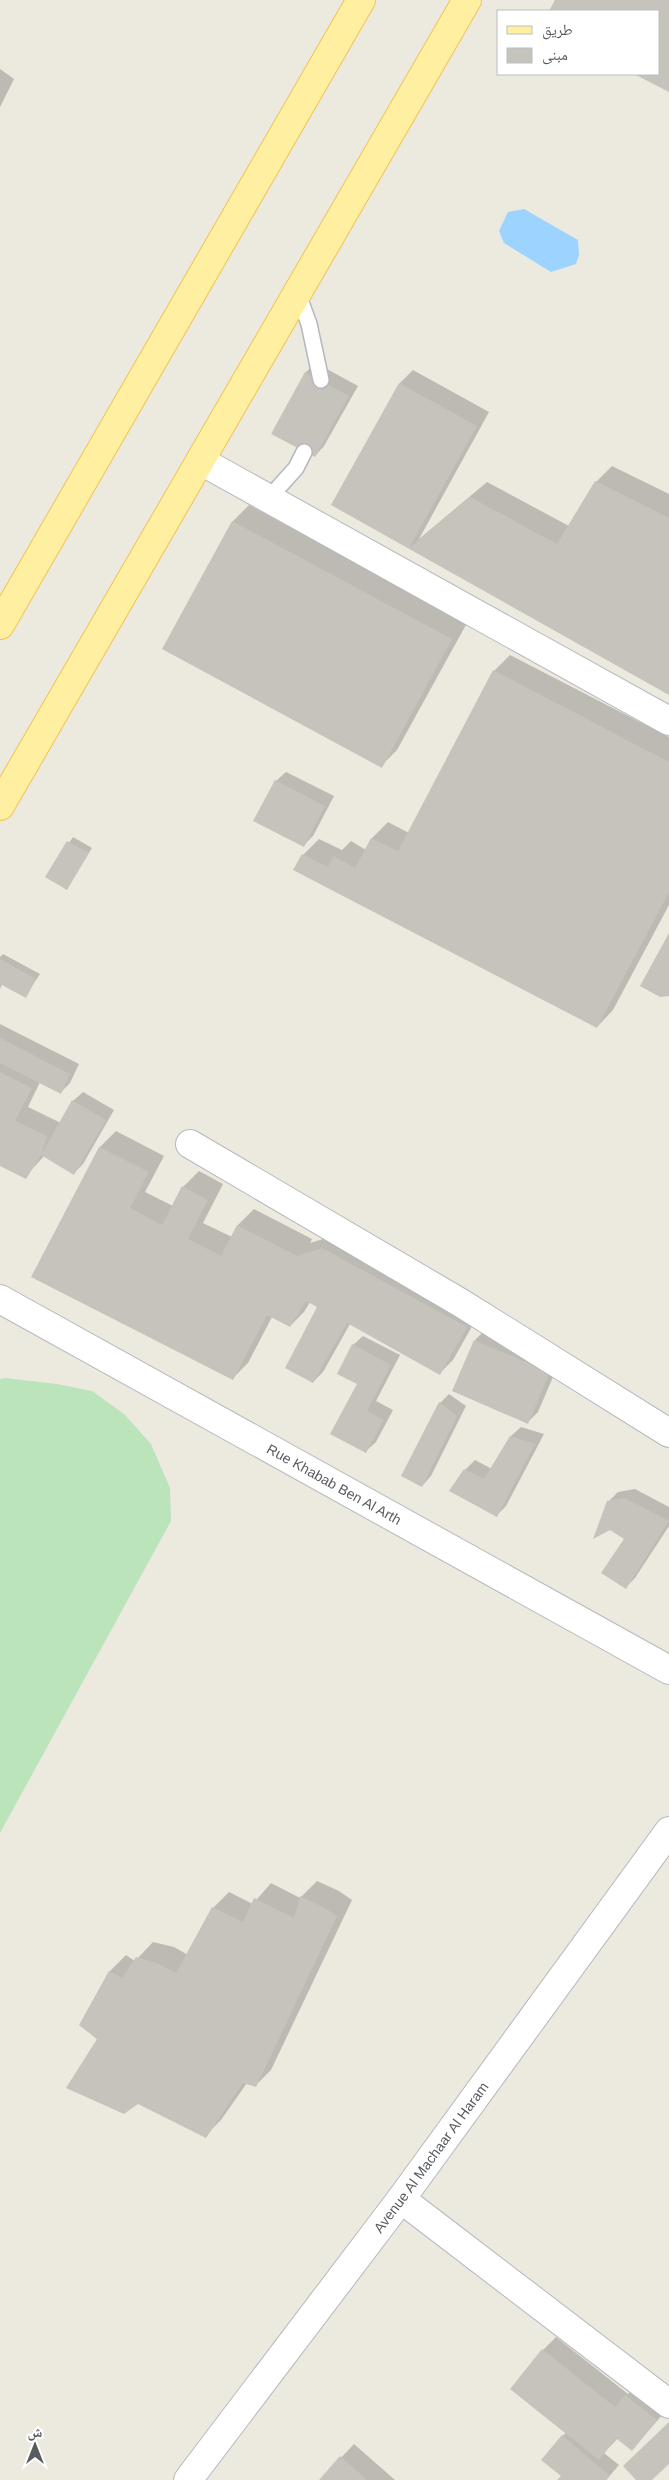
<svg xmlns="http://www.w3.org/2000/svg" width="669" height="2480" font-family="Arial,'Noto Naskh Arabic',sans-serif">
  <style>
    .pitch { fill: #bbe4bb }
    .water { fill: #9cd4ff }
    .shadow { fill: #0003 }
    .building { fill: #c6c3bc }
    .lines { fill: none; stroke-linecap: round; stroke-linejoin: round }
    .lane-casing { stroke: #b5b8bd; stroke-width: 18 }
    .street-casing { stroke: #b5b8bd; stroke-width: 30 }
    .primary-casing { stroke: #f2c452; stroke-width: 30 }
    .lane { stroke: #fff; stroke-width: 15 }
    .street { stroke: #fff; stroke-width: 28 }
    .primary { stroke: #ffefa1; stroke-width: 28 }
    .labels { text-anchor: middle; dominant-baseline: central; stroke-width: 4.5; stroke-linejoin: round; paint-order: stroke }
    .street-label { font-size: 14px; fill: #585c61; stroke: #fff }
  </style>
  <rect width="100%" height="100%" fill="#ece9df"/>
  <path class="pitch" d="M5,1378L57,1384L92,1391L124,1414L151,1444L170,1488L171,1521L0,1833V1379Z"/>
  <path class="water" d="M524,209L578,240L579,255L576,264L551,272L504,243L499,231L508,212Z"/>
  <g class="shadow">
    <path d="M557,0H669V91L636,74H658V11H551Z"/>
    <path d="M0,69L14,79L0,107Z"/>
    <path d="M316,363L358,386L324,446L315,456L273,433L306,372Z"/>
    <path d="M413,370L489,412L419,539L487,482L569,526L596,482L612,466L669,494V694L332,504L400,383Z"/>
    <path d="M249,505L467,623L397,750L381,766L164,648L233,521Z"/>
    <path d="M510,655L669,737V905L613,1010L597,1027L303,855L319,839L342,850L351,841L366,850L372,838L388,822L409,833L494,671Z"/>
    <path d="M286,772L334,796L313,836L304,845L276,781Z"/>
    <path d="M73,837L92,848L66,888L47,877Z"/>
    <path d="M3,954L40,974L25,997L2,984L0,989V957Z"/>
    <path d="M0,1024L79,1064L70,1083L61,1092L40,1082L28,1107L61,1123L73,1101L83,1092L114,1110L83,1164L74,1173L44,1156L25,1177L0,1165Z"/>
    <path d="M116,1131L164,1156L145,1192L173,1206L183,1187L199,1171L223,1184L203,1223L232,1237L238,1225L254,1209L312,1239L310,1243L336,1235L479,1314L453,1360L440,1373L350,1324L323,1372L313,1382L319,1307L310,1302L304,1312L290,1326L272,1317L248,1363L232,1379L33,1276L100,1147Z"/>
    <path d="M484,1331L559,1363L538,1412L528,1422L475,1340Z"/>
    <path d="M363,1336L400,1355L376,1401L393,1410L376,1442L366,1451L353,1345Z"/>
    <path d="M449,1394L466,1406L431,1476L422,1486L440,1403Z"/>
    <path d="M521,1427L544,1434L506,1506L497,1515L465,1470L475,1460L492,1469L511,1436Z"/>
    <path d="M635,1489L669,1507V1526L635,1578L626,1587V1538L608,1502L618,1492Z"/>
    <path d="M317,1881L339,1891L352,1900L271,2070L255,2086L247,2083L221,2120L205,2136L81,2025L110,1971L126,1955L135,1961L153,1942L174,1947L188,1955L213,1908L229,1892L253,1904L271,1883L300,1898Z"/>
    <path d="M556,2337L628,2394L639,2383L669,2407L632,2450L618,2438L604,2453L619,2465L606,2480H558L562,2475V2436L566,2433L543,2350Z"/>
    <path d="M354,2444L395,2480H320Z"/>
  </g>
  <g class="building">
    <path d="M555,0H669V92L634,74H658V11H549Z"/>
    <path d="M305,372L349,396L315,457L271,434Z"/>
    <path d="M399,383L477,426L409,548L470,497L557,544L595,481L669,518V695L331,505Z"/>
    <path d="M232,521L452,639L382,768L162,649Z"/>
    <path d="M493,670L669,762V892L597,1028L293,870L302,854L328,867L334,856L355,868L371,838L398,851Z"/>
    <path d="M275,780L325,806L304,847L253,821Z"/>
    <path d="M67,841L89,853L67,890L45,877Z"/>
    <path d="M669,933V996L660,997L640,986Z"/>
    <path d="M0,959L36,979L26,998L0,984Z"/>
    <path d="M0,1038L70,1074L61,1094L0,1063Z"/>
    <path d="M0,1072L32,1088L15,1121L47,1136L41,1155L26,1179L0,1166Z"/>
    <path d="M72,1100L106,1120L74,1175L41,1155Z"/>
    <path d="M99,1147L149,1172L130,1208L162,1225L182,1186L208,1200L188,1239L221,1256L237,1225L297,1256L322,1248L467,1327L440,1375L347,1323L313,1383L285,1368L317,1307L306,1301L290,1327L267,1315L233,1380L31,1277Z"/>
    <path d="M474,1340L550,1372L528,1424L452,1391Z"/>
    <path d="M352,1344L391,1365L367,1411L384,1420L366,1453L330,1434L357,1384L337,1374Z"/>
    <path d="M439,1402L457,1416L422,1487L401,1476Z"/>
    <path d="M510,1436L535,1444L497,1517L449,1491L464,1469L484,1479Z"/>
    <path d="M625,1498L669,1521L626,1589L601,1573L624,1539L610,1530L593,1539L607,1501Z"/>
    <path d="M300,1896L323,1907L337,1916L256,2087L243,2083L206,2138L138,2104L124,2114L66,2088L97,2039L79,2025L109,1971L122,1978L136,1957L157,1963L176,1973L212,1907L243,1922L254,1898L294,1918Z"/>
    <path d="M542,2349L615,2407L625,2395L657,2420L632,2451L616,2438L599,2460L510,2389Z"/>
    <path d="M669,2422V2464L652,2480H636L623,2466Z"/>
    <path d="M562,2435L610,2476L606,2480H557L561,2476L541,2460Z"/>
    <path d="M340,2456L367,2480H319Z"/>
  </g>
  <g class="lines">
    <defs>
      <g id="lane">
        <path d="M298,294L309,324L321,380"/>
        <path d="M269,498L296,468L304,452"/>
      </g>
      <g id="street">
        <path d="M201,461L669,721"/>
        <path d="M190,1144L461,1303L669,1433"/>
        <path id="s1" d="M0,1299L669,1670"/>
        <path d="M401,2199L669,2404"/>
        <path id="s2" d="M188,2480L401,2199L669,1831"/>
      </g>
      <g id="primary">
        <path d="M0,625L361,0"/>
        <path d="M0,806L467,0"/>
      </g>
    </defs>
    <use href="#lane" class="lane-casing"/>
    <use href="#street" class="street-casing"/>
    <use href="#primary" class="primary-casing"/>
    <use href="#lane" class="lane"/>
    <use href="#street" class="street"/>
    <use href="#primary" class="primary"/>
  </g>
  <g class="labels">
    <g class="street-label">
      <text stroke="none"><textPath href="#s1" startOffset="382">Rue Khabab Ben Al Arth</textPath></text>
      <text stroke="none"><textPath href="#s2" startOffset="404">Avenue Al Machaar Al Haram</textPath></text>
    </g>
  </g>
  <rect x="497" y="10" width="162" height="65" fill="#ffffff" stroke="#bcbec0"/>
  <rect x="507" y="26" width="25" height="8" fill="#ffefa1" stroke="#bcbec0"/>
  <text x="542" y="35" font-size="15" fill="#585c61">طريق</text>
  <rect x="507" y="48" width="25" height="15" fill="#c6c3bc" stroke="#bcbec0"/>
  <text x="542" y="60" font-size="15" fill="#585c61">مبنى</text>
  <g transform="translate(35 2445)" stroke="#ffffff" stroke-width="4" paint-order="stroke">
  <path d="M0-4L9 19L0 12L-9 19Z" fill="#585c61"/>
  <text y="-8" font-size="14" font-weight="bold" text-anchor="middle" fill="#585c61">ش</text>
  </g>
</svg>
